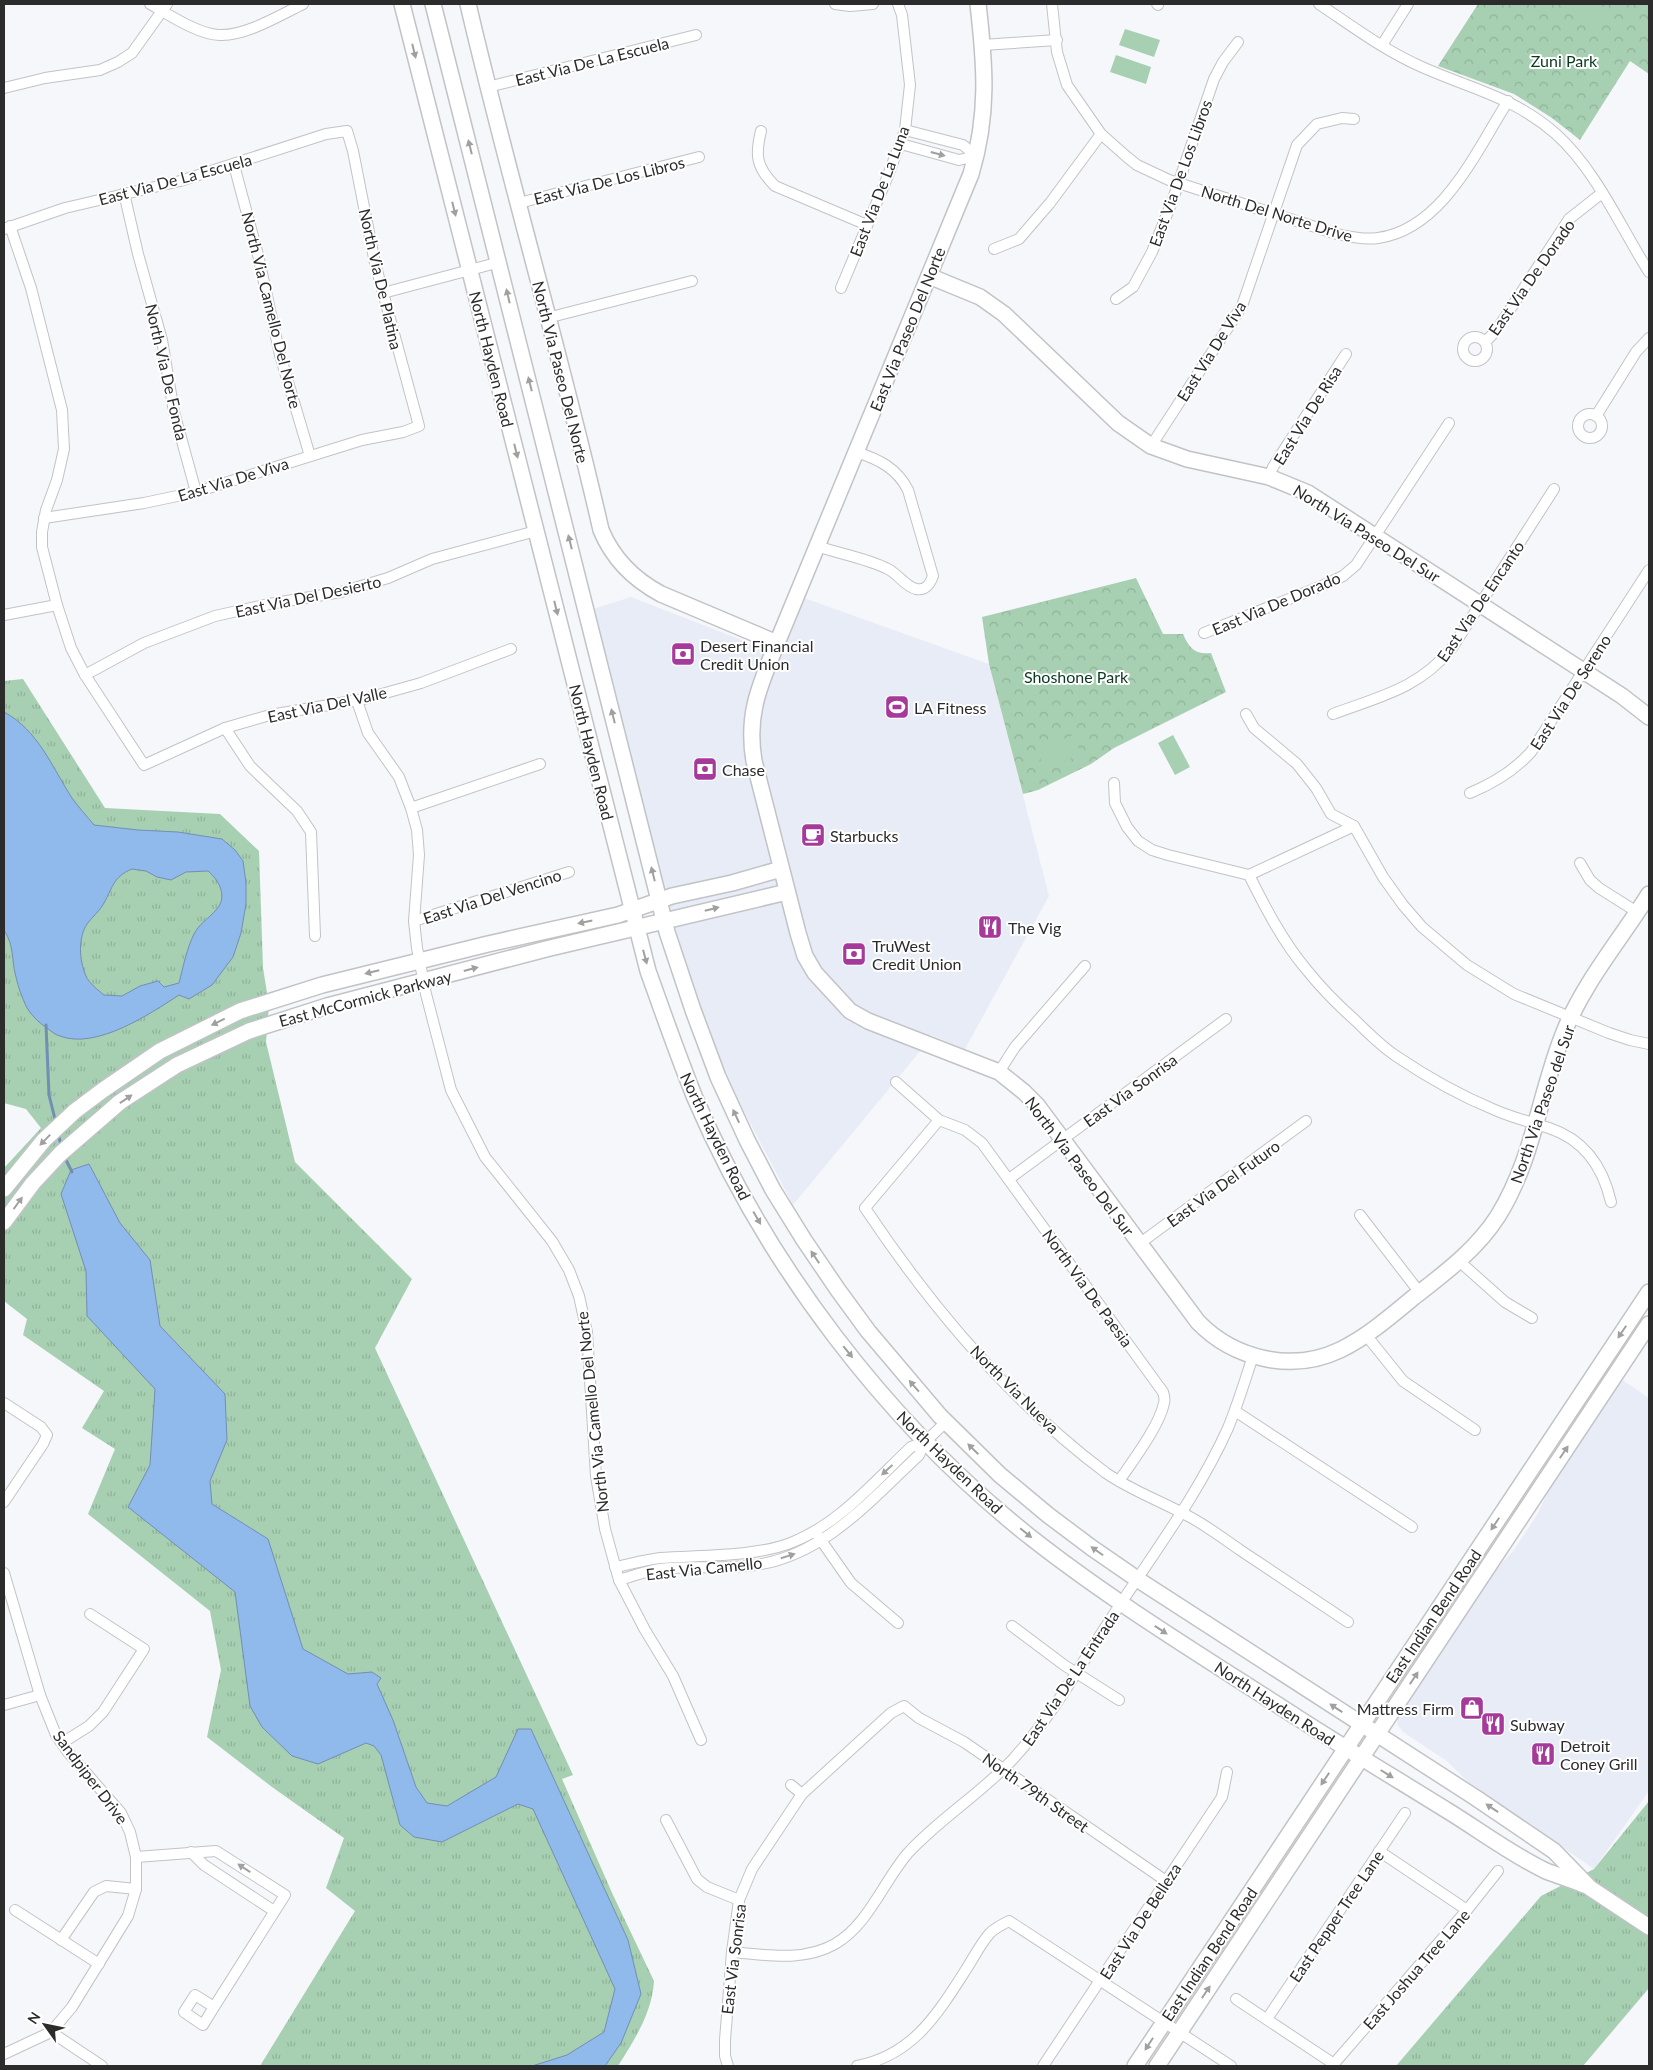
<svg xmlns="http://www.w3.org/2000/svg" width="1653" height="2070" font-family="Lato,sans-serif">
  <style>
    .built { fill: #e7ecf6 }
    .grass { fill: url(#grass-tufts) }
    .forest { fill: url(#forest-crowns) }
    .pitch { fill: #a7cfb2 }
    .water { fill: #90b9ec; stroke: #728fb3; fill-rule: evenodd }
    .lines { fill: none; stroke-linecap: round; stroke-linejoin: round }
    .stream { stroke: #728fb3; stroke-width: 3 }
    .street-casing { stroke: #c1c3c6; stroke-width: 12 }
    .secondary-casing { stroke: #c1c3c6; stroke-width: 18 }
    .street { stroke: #fff; stroke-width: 10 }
    .secondary { stroke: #fff; stroke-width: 15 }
    .oneway { fill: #a0a0a0 }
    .labels { text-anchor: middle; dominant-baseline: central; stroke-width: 4; stroke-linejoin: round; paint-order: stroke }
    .park-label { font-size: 16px; fill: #09391e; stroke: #fff }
    .street-label { font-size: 16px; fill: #2c2c2d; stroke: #fff }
    .poi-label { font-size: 16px; fill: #2c2c2d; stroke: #fff; text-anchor: start }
  </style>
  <defs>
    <pattern id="grass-tufts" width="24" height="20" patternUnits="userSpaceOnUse" patternTransform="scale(1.25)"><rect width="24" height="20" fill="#a7cfb2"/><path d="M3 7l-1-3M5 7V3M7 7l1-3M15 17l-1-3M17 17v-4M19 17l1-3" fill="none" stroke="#90b299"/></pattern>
    <pattern id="forest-crowns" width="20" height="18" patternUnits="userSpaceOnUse" patternTransform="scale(1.25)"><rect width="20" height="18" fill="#a7cfb2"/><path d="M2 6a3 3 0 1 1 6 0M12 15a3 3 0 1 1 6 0" fill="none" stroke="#90b299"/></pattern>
  </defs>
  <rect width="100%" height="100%" fill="#f6f7fa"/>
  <g class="built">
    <path d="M631,597L780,655L804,598L989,664L1049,896L965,1049L931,1035L921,1050L793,1205L733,1090L684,968L593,609Z"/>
    <path d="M1621,1379L1649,1398V1791L1594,1869L1468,1782L1447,1761L1403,1732L1397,1724L1399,1714L1488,1578L1514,1550L1538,1513L1554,1479Z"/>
  </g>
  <g class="grass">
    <path d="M23,679L105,808L220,814L259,851L263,968L269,1005L266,1042L295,1162L412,1279L375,1348L573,1775L562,1779L613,1895L654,1981C652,2013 635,2039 618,2066H260L355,1911L326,1888L344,1838L272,1787L207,1737L221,1670L210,1611L88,1514L115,1449L82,1428L104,1391L23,1335L27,1319L4,1301V1168L41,1128L26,1109L4,1103V681Z"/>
    <path d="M1649,1801V1988L1583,2066H1396L1541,1896L1594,1869Z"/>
  </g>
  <g class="forest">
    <path d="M1478,4H1649V74L1630,61L1580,140L1552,118L1514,94L1438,66Z"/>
    <path d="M1136,578L1163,634H1183C1189,648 1195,655 1211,653L1226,692L1114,748L1091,764L1038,790L1023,794L989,664L982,617Z"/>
  </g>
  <g class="pitch">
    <path d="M1564,4H1597L1605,8L1596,25L1562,6Z"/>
    <path d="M1125,29L1160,40L1154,57L1119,45Z"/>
    <path d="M1116,55L1151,67L1146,84L1110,72Z"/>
    <path d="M1073,735L1081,754L1045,770L1037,751Z"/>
    <path d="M1173,735L1190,767L1175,775L1158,743Z"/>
  </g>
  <g class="water">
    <path d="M4,712C38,730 52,767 72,798C79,808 87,816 94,825L138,830L178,832L222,839L235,850L243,861L246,883V904L241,933L233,957L212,985L189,999L179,995C150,1014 96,1050 60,1036C55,1035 51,1031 47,1028C39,1023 30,1014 26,1006C22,997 18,987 16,977C11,960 15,947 4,930ZM132,869L146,871L157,877L171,880L186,872L208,871C219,880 229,898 215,911C208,919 199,924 194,934C187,948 183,967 179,983L164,987L158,981L140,986L122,996L104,995C98,990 89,983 86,976C79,960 78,938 87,924C92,917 100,911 104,903C113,887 113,877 132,869Z"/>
    <path d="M89,1164L120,1223L150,1260L160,1326L225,1394L227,1440L210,1481L212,1504L268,1539L303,1649L348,1674L372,1672L381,1678L377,1684L393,1720L416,1787L427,1803L447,1806L496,1777L518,1729H531L628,1940L641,1994L621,2043L605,2066H532L567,2055L604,2032L615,1989L533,1809L518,1804L442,1842L414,1837L400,1825L381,1755L374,1746L366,1743L318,1764L292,1756L262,1727L250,1706L235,1592L128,1507L150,1465L155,1389L87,1316L86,1271L61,1194L71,1170Z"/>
  </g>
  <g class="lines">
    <g class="stream">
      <path d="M46,1025L49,1095L56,1123"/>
      <path d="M58,1134L62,1148"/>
      <path d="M64,1156L72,1172"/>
    </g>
    <defs>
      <g id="street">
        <path d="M150,4C168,14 199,35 220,35C246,36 280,15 303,4"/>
        <path d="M835,4L850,6L873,4"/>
        <path d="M1052,4L1057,52L1067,85L1101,134L1127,157L1137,165L1169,180L1337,234C1350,237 1365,240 1378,238C1443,229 1476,151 1508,101"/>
        <path d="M1157,4L1158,5"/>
        <path d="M1319,4C1352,26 1385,51 1422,67C1471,89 1514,97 1556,134C1596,170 1621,228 1649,272"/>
        <path d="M983,45L1057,40"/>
        <path d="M1382,45L1408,4"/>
        <path d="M488,87L696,35"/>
        <path d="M4,88L45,78L100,70L118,62L132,53L167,4"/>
        <path d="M905,130L963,145L976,156"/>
        <path d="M761,131C755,155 756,167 775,186L867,225"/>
        <path d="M901,144L959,160L976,156"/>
        <path d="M234,165L258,255L280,355L310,456"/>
        <path d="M124,193L138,254L162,340L174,412L196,492"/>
        <path d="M519,203L699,157"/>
        <path d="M10,226L31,288L62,410L64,449L57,480L46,510L42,532V547L57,605L71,648L85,675L144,765L225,728L270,715L364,699L421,683L511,649"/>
        <path d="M4,229L65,208L180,181L326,134L347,131L353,151L375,263L419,426L403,432L362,440L196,492L144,503L44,518"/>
        <path d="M994,249L1019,239L1050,203L1101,134"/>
        <path d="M841,288L887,178L905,130L910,85L902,15L898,4"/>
        <path d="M383,293L500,262"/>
        <path d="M1116,299L1133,287L1152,252L1173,199L1214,79L1223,62L1238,42"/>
        <path d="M547,318L692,281"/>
        <circle cx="1475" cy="349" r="12"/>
        <path d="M1485,342L1496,331L1569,219L1602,193"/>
        <circle cx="1590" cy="426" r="12"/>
        <path d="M1596,416L1636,352L1649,338"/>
        <path d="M1151,446L1242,306L1297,145L1317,124L1342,118L1354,119"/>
        <path d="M1269,477L1273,467L1346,354"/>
        <path d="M817,546C840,554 866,558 888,569C898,574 906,587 916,589C926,591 930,584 933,576L908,490C897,468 878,459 856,452"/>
        <path d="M4,615L57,605"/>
        <path d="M1204,633L1324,585L1343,576L1356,565L1449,423"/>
        <path d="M85,675L144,643L215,616L269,604L341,592L388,578L432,559L536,531"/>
        <path d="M357,701L368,733L399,777L411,808L417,830L419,855L414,921L417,948L426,994L451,1090L485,1157L552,1241L569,1270L579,1296L587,1332L596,1476L605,1529L619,1580L645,1630L673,1676L701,1740"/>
        <path d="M1246,714L1254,728L1297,764L1316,788L1331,814L1354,826L1383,877L1403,905L1422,927L1467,965L1514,994L1609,1033L1630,1040L1649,1044"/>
        <path d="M1333,714C1381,696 1418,689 1452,648L1554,489"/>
        <path d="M225,728L250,766L297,811L311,832L315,936"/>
        <path d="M1114,783L1115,803L1127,827L1138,841L1152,850L1168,855L1249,875C1265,907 1283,942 1306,969C1321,988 1338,1005 1356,1021C1368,1033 1381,1046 1396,1056C1427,1077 1461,1096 1495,1110C1513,1118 1531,1122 1549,1128C1585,1140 1603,1167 1611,1202"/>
        <path d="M1470,793C1494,783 1514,771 1531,752L1649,570"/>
        <path d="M411,808L540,764"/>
        <path d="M1580,863L1590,880L1599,888L1637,912"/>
        <path d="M1249,875L1354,826"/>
        <path d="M414,921L569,872"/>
        <path d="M999,1072L1015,1047L1085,966"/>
        <path d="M896,1082L939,1120L965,1130L982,1143L1163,1392C1164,1395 1165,1400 1164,1403C1160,1425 1132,1462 1119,1481"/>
        <path d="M939,1120L865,1208C931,1307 1010,1401 1106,1473C1132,1491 1163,1502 1190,1517C1207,1526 1224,1539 1240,1550C1276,1574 1312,1598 1348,1622"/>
        <path d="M1009,1179L1226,1019"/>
        <path d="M1360,1215L1420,1293"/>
        <path d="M1139,1244L1306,1121"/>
        <path d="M1459,1261L1505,1302L1532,1318"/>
        <path d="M1366,1335L1403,1381L1475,1430"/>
        <path d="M4,1403L41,1427L47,1435L43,1444L4,1502"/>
        <path d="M1235,1411L1412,1527"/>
        <path d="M818,1536L851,1583L898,1623"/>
        <path d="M615,1567C630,1564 645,1560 660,1558C700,1555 757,1557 793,1542C840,1523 875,1481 911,1447L925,1442"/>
        <path d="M4,1573L40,1695L56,1735L68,1752L121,1813L130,1832L136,1857V1889L128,1916L72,2007L51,2032L4,2054"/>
        <path d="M619,1580C633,1576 646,1571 660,1569C691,1565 723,1570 755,1565C823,1556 871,1500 919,1455L925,1442L946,1422"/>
        <path d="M1012,1626L1064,1665L1119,1700"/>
        <path d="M4,1705L40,1695"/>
        <path d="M62,1743L89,1726L103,1712L144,1649L90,1614"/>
        <path d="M791,1785L802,1794"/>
        <path d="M666,1820L697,1879L707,1887L739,1900"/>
        <path d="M1379,1851L1467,1910"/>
        <path d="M191,1852L204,1865L274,1911"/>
        <path d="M136,1857L216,1851L285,1895L214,2007L203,2025L184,2012L195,1995L214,2007"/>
        <path d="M15,1910L99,1964"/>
        <path d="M61,1940L94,1892L106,1886L136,1889"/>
        <path d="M732,1952C767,1955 803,1962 835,1944C869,1924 883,1882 908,1853C940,1818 982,1793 1014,1758C1052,1716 1081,1664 1112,1617C1152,1555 1198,1495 1228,1428C1238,1404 1245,1380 1253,1356"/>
        <path d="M1236,1999L1334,2064"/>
        <path d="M1267,2019L1405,1813"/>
        <path d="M51,2032L102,2066"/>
        <path d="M728,2066L725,2056V2040L732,1952L739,1900L752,1869L802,1794L891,1713L904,1706L919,1718L964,1742L1166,1881"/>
        <path d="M857,2066C914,2055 938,2013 967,1968C974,1957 981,1943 990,1933C995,1928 1003,1924 1009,1921L1231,2066"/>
        <path d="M1043,2066L1222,1797L1227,1772"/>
        <path d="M1332,2066L1467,1910L1498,1871"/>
      </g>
      <g id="secondary">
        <path d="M402,4L648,971C663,1013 678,1056 695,1098C766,1264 887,1423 1029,1536C1114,1603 1207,1659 1298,1718C1348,1750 1398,1780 1448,1811C1479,1830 1514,1856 1546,1871C1559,1876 1572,1880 1584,1885"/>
        <path d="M433,4L667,932L693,1010L718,1077L747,1140L773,1190L804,1240L838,1290L868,1331L940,1416L1000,1475L1048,1515L1092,1548L1137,1579L1476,1798L1554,1851L1590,1888L1649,1927"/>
        <path d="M468,4C509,180 561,354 601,530C613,559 633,579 661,594L777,643"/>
        <path d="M978,4C985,65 989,114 971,174L777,643C760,685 746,714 754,761L798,933L805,956L815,973L850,1011L868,1021L999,1072L1024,1092L1037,1105L1198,1322C1234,1359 1292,1373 1340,1350C1367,1337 1391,1316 1414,1297C1445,1273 1477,1249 1498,1216C1534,1158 1539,1094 1564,1032C1584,982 1621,939 1649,894"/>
        <path d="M929,276L980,297L1004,314L1118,423L1151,446L1187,459L1269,477L1308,493L1622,696L1649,717"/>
        <path d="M4,1189L44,1140L75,1111L103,1090L160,1051L240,1011L322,985L488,944L618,915L672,896L732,883L781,869"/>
        <path d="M4,1222L33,1183L60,1154L120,1102L177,1065L249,1031L327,1006L546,949L787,892"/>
        <path d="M1135,2066L1649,1292"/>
        <path d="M1157,2066L1649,1324"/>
      </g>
    </defs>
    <use href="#street" class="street-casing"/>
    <use href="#secondary" class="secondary-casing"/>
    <use href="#street" class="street"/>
    <use href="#secondary" class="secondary"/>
  </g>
  <defs><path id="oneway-solid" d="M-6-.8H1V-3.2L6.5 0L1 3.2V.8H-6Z" transform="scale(1.25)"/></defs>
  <g class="oneway">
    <use href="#oneway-solid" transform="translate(414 51) rotate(76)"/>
    <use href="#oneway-solid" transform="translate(470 147) rotate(-104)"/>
    <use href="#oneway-solid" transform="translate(938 154) rotate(15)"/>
    <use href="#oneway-solid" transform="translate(454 209) rotate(76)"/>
    <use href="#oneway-solid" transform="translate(508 296) rotate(-103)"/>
    <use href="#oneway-solid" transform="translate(530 384) rotate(-104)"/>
    <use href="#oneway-solid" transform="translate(516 451) rotate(76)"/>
    <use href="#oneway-solid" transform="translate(570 542) rotate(-104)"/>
    <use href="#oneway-solid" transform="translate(556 608) rotate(76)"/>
    <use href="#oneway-solid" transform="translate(613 716) rotate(-104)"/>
    <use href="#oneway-solid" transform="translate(653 874) rotate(-104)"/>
    <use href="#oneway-solid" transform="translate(712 909) rotate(-14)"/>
    <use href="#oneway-solid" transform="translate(585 922) rotate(168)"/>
    <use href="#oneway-solid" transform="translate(645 957) rotate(75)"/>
    <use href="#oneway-solid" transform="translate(471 969) rotate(-15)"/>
    <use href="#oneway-solid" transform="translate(372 972) rotate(166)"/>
    <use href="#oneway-solid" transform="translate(218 1022) rotate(154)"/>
    <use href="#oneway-solid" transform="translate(126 1099) rotate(-34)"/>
    <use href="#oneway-solid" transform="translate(736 1116) rotate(-115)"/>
    <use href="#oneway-solid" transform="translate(45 1140) rotate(134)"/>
    <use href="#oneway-solid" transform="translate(18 1203) rotate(-54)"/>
    <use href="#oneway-solid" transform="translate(757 1218) rotate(60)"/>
    <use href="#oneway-solid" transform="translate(815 1257) rotate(-124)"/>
    <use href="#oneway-solid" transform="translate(1622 1332) rotate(124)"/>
    <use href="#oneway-solid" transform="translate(848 1352) rotate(51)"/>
    <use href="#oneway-solid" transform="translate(914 1386) rotate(-131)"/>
    <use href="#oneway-solid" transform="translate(973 1449) rotate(-136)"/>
    <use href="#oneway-solid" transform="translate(1564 1452) rotate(-56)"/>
    <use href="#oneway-solid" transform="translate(887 1470) rotate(137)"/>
    <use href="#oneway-solid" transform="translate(1495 1524) rotate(124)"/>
    <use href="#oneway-solid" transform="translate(1026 1533) rotate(39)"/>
    <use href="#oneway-solid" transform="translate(1097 1551) rotate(-145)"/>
    <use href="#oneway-solid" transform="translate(788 1556) rotate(-17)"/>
    <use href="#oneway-solid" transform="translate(1161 1630) rotate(33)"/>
    <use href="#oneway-solid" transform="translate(1414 1678) rotate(-56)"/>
    <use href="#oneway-solid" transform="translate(1336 1708) rotate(-147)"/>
    <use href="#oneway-solid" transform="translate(1387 1774) rotate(32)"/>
    <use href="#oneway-solid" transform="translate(1325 1779) rotate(124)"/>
    <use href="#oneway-solid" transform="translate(1492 1808) rotate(-146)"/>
    <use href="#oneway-solid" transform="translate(244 1868) rotate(-147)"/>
    <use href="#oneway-solid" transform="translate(1206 1992) rotate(-56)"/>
    <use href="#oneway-solid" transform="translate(1149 2044) rotate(123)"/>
  </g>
  <defs>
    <symbol id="bank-square" viewBox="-11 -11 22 22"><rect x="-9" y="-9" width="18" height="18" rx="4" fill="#a63a9b" stroke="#fff"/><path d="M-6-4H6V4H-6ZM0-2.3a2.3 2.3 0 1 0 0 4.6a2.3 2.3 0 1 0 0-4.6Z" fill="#fff"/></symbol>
    <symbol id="stadium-square" viewBox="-11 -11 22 22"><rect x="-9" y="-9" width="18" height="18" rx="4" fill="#a63a9b" stroke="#fff"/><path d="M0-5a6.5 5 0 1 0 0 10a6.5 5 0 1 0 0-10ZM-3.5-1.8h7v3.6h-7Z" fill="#fff"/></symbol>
    <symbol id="cafe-square" viewBox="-11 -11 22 22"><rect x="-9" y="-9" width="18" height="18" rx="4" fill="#a63a9b" stroke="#fff"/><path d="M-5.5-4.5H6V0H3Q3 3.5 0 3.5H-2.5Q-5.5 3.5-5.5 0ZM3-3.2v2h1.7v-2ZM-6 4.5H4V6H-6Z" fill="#fff"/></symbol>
    <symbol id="restaurant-square" viewBox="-11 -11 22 22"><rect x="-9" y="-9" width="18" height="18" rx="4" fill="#a63a9b" stroke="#fff"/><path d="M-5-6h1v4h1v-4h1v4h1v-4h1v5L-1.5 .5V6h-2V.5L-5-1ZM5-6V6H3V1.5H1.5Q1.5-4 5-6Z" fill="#fff"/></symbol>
    <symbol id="shop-square" viewBox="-11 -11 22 22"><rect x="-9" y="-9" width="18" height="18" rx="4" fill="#a63a9b" stroke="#fff"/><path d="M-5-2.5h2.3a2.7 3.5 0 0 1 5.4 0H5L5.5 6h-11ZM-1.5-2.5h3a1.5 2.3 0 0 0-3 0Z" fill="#fff"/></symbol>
  </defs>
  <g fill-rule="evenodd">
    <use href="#bank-square" x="669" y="640" width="28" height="28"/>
    <use href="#stadium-square" x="883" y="693" width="28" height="28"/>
    <use href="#bank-square" x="691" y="755" width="28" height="28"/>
    <use href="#cafe-square" x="799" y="821" width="28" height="28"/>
    <use href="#restaurant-square" x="976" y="913" width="28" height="28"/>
    <use href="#bank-square" x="840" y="940" width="28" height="28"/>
    <use href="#shop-square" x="1458" y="1694" width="28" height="28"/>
    <use href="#restaurant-square" x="1479" y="1710" width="28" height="28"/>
    <use href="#restaurant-square" x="1529" y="1740" width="28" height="28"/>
  </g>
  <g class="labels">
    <g class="park-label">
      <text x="1564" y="60">Zuni Park</text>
      <text x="1076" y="676">Shoshone Park</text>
    </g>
    <g class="street-label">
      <text transform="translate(592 61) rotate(-14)">East Via De La Escuela</text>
      <text transform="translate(1180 173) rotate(-70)">East Via De Los Libros</text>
      <text transform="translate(175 179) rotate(-15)">East Via De La Escuela</text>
      <text transform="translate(609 180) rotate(-14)">East Via De Los Libros</text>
      <text transform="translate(879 191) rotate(-69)">East Via De La Luna</text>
      <text transform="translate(1277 213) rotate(17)">North Del Norte Drive</text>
      <text transform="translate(1531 277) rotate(-55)">East Via De Dorado</text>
      <text transform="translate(381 279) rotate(77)">North Via De Platina</text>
      <text transform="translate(272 310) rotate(76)">North Via Camello Del Norte</text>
      <text transform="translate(907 329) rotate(-68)">East Via Paseo Del Norte</text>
      <text transform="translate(1211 351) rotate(-58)">East Via De Viva</text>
      <text transform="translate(492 359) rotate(76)">North Hayden Road</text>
      <text transform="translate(167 372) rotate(77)">North Via De Fonda</text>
      <text transform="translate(561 372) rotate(76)">North Via Paseo Del Norte</text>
      <text transform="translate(1307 415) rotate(-58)">East Via De Risa</text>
      <text transform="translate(233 479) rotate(-17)">East Via De Viva</text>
      <text transform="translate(1367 533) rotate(32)">North Via Paseo Del Sur</text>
      <text transform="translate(308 596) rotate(-12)">East Via Del Desierto</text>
      <text transform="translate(1480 601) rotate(-56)">East Via De Encanto</text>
      <text transform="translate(1276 603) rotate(-23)">East Via De Dorado</text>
      <text transform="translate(1570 692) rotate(-57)">East Via De Sereno</text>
      <text transform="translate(327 704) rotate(-12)">East Via Del Valle</text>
      <text transform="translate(592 752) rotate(76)">North Hayden Road</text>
      <text transform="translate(492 896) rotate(-18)">East Via Del Vencino</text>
      <text transform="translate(365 998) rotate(-15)">East McCormick Parkway</text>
      <text transform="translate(1130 1090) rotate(-36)">East Via Sonrisa</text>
      <text transform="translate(1542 1104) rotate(-71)">North Via Paseo del Sur</text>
      <text transform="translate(716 1136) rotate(64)">North Hayden Road</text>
      <text transform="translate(1080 1166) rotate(53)">North Via Paseo Del Sur</text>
      <text transform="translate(1223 1183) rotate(-36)">East Via Del Futuro</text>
      <text transform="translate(1088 1288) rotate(54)">North Via De Paesia</text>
      <text transform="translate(1015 1389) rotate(45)">North Via Nueva</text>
      <text transform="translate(592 1412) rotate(-96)">North Via Camello Del Norte</text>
      <text transform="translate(950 1462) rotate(44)">North Hayden Road</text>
      <text transform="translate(704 1568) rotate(-6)">East Via Camello</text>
      <text transform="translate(1433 1616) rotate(-56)">East Indian Bend Road</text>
      <text transform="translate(1070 1678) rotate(-56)">East Via De La Entrada</text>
      <text transform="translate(1275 1703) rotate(33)">North Hayden Road</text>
      <text transform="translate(91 1777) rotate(53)">Sandpiper Drive</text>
      <text transform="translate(1036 1792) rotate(35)">North 79th Street</text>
      <text transform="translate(1336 1916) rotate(-56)">East Pepper Tree Lane</text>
      <text transform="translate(1140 1921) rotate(-57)">East Via De Belleza</text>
      <text transform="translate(1209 1954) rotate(-56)">East Indian Bend Road</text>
      <text transform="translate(733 1959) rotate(-83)">East Via Sonrisa</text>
      <text transform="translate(1416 1969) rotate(-49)">East Joshua Tree Lane</text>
    </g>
    <g class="poi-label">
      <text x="700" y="645">Desert Financial<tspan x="700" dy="18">Credit Union</tspan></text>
      <text x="914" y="707">LA Fitness</text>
      <text x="722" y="769">Chase</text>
      <text x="830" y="835">Starbucks</text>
      <text x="1008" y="927">The Vig</text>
      <text x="872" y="945">TruWest<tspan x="872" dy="18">Credit Union</tspan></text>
      <text x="1454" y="1708" text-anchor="end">Mattress Firm</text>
      <text x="1510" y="1724">Subway</text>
      <text x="1560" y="1745">Detroit<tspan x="1560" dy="18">Coney Grill</tspan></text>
    </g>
  </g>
  <rect width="1653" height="2070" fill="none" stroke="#2c2c2d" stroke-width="10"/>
  <g transform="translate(45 2025) rotate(303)" stroke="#ffffff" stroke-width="4" paint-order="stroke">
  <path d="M0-4L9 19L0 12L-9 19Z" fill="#2c2c2d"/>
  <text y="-8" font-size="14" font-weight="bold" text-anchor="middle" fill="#2c2c2d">N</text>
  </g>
</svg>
